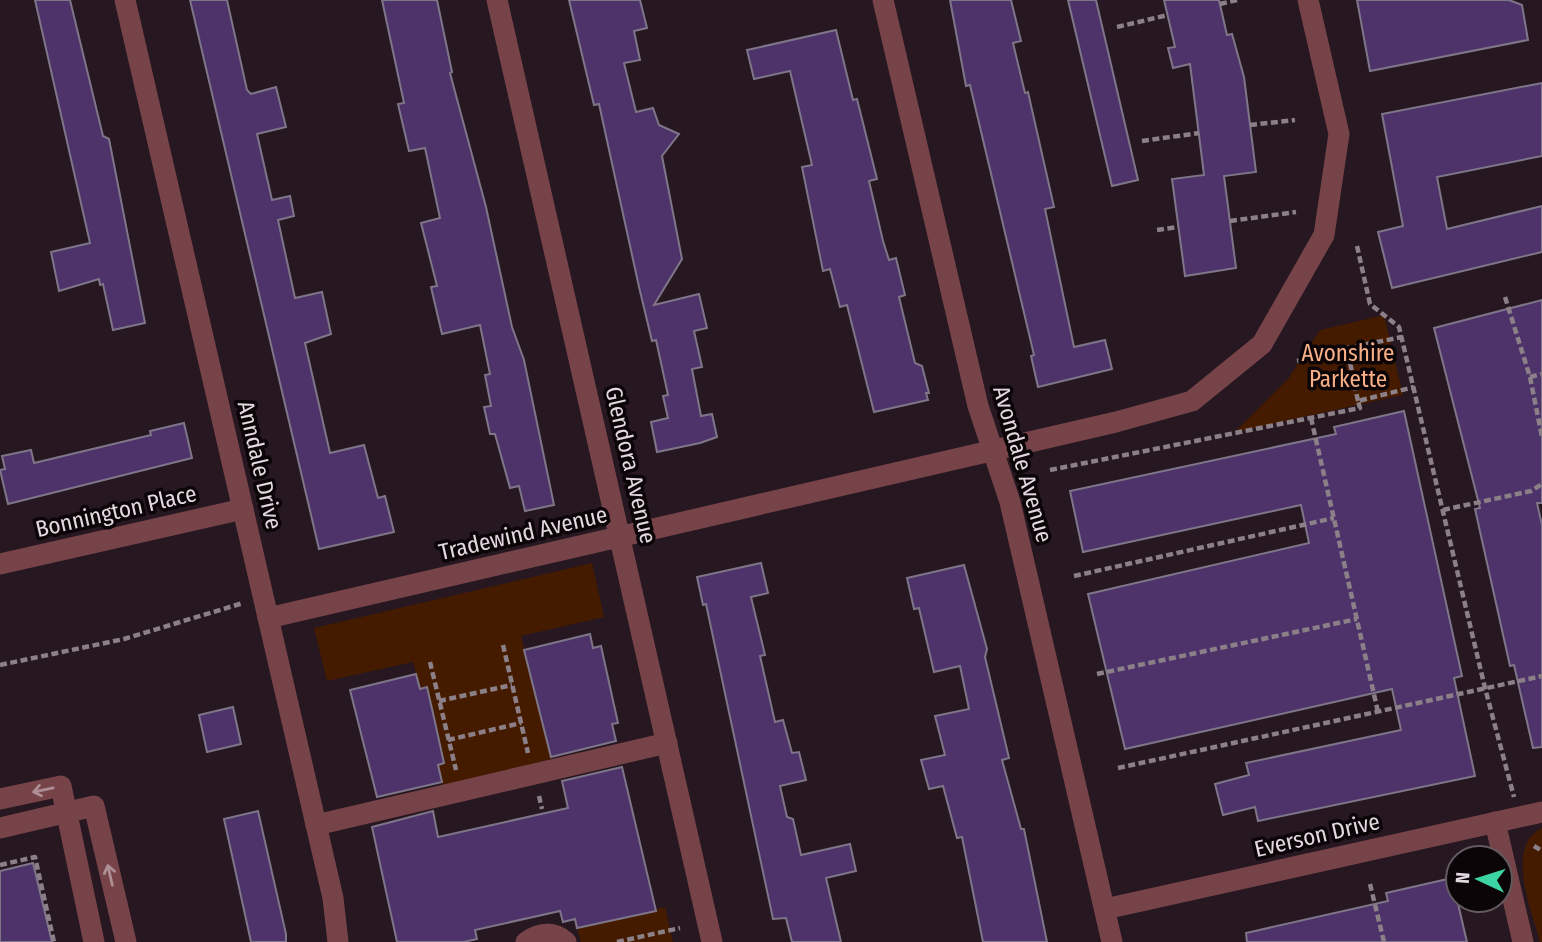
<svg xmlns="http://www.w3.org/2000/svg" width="1542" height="942" font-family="'Fira Sans Condensed',sans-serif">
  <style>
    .green { fill: #451b00 }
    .building { fill: #4e336a; stroke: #7e7688; stroke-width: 2 }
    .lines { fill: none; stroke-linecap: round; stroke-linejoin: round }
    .path { stroke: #8c8088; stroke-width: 4.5; stroke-dasharray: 7 3.5; stroke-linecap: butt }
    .minor { stroke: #764348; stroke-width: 21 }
    .oneway { stroke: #ad8e94 }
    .labels { text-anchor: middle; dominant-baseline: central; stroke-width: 7; stroke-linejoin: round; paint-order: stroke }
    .park-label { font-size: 23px; fill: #f8af87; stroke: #0b0508 }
    .street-label { font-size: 23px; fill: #e4d9e0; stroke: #0b0508 }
  </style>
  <rect width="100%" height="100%" fill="#261721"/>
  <g class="green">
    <path d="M1384,315L1403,395L1235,432L1288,379L1320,330Z"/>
    <path d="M592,563L604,617L521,636L552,759L443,786L438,765L444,763L427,687L420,689L413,662L327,681L314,628Z"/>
    <path d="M1542,828V942H1540C1532,910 1504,846 1542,828Z"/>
    <path d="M665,907L673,942H581L577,928Z"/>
  </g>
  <g class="building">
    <path d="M35,0H70L103,136L109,139L145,323L113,330L103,284L100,285L99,279L59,291L51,252L90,243Z"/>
    <path d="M190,0H227L247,90L251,94L276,87L286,127L257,134L272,200L290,196L294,216L278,220L295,298L322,292L331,334L305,343L330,453L364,445L378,498L385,496L394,532L319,549Z"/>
    <path d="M382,0H437L452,72L450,73L486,207L512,327L524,360L554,505L525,511L519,486L510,488L495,434H490L484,407L491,406L485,375L490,374L480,325L442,334L431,287L437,286L421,223L440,218L425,148L409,151L398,104L404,103Z"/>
    <path d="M569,0H640L647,28L634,31L640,60L624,63L636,112L653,108L659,125L679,134L662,156L682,259L654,305L699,294L707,328L694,331L702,367L692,369L701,416L712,414L717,437L700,443L657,452L651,422L668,418L663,396L668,395L656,340L652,341L639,287L599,104L594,105Z"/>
    <path d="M950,0H1011L1021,41L1013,43L1025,93L1028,92L1054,207L1045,209L1074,347L1105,340L1112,369L1038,387L1031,356L1034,355L970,85L966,86Z"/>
    <path d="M1068,0H1096L1138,180L1112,186Z"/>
    <path d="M1164,0H1219L1227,35L1232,34L1244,77L1256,172L1224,176L1236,268L1185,276L1172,179L1204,175L1190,64L1173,68L1168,48L1175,47Z"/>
    <path d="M1357,0H1509L1522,5L1528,40L1370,71Z"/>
    <path d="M836,30L853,100L857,99L877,179L869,181L883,241L889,260L896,258L905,295L899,297L915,363L922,366L929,393H926L928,400L874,412L847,305L840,307L830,269L823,271L802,167L812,165L790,71L754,79L747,50Z"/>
    <path d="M1542,83V156L1437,177L1447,229L1542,206V252L1392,288L1378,232L1403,226L1382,114Z"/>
    <path d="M1542,300V503H1537L1542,525V747L1533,748L1514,665L1510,666L1475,509L1480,508L1434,328Z"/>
    <path d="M1404,411L1462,676L1454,678L1475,776L1258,821L1255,807L1223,815L1215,784L1249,775L1246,763L1401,730L1392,689L1125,749L1088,594L1309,543L1301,505L1083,552L1070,491L1336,434L1334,427Z"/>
    <path d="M184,423L192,458L8,504L0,470L5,469L2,456L31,450L34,463L151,435L150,431Z"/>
    <path d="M761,563L768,593L751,597L765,655L760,656L775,722L783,720L792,753L799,752L806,780L780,786L787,817L793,819L801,855L850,844L856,871L826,878L841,942H792L786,918L773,919L706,604L703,605L697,577Z"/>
    <path d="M964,565L987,649L985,657L1009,758L1002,760L1021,829H1024L1047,942H983L962,837L957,838L943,786L929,789L921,760L945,755L935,716L969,709L960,666L934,672L919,608L914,609L907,578Z"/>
    <path d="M590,634L593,648L601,646L618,723L612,724L616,741L551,757L524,650Z"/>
    <path d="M416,674L420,689L427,687L433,713L444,763L438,765L442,782L377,797L350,690Z"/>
    <path d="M233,707L241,744L207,752L199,715Z"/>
    <path d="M622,767L656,911L577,928L575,919L563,922L560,911L475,930L477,939L464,942H397L372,827L433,811L438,837L568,808L562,781Z"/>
    <path d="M258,811L286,934V942H251L224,819Z"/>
    <path d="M33,863L52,942H0V871Z"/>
    <path d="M1452,878L1467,942H1247L1246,933L1388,901L1386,893Z"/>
  </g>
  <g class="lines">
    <g class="path">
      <path d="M1220,4L1237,0"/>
      <path d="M1117,27L1168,15"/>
      <path d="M1250,125L1295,120"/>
      <path d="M1142,141L1199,133"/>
      <path d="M1230,221L1296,212"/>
      <path d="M1157,230L1178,227"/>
      <path d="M1357,246L1370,304L1399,327L1485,688L1514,797"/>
      <path d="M1505,297L1530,377L1542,437"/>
      <path d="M1297,361L1347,352"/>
      <path d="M1530,377L1542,374"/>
      <path d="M1358,401L1347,348L1402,337"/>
      <path d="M1311,418L1378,712"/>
      <path d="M1050,470L1360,408L1358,401L1414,387"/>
      <path d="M1443,510L1531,491L1542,484"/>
      <path d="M1074,576L1334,518"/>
      <path d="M503,645L528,753"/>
      <path d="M430,662L456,770"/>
      <path d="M0,665L124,639L243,603"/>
      <path d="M1097,674L1357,619"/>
      <path d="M439,701L512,685"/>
      <path d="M448,740L521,723"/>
      <path d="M1118,768L1542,676"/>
      <path d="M539,796L542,809"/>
      <path d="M1534,846L1542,851"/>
      <path d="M0,865L35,857L54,942"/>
      <path d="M1370,884L1384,942"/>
      <path d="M617,942L680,928"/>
    </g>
    <g class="minor">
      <path d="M125,0L333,898L338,942"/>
      <path d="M497,0L712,942"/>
      <path d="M883,0L978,406L1010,502L1112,942"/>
      <path d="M0,564L243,509"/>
      <path d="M268,618L1116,422L1192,401L1262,344L1324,235L1339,134L1308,0"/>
      <path d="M0,799L61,786L94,942"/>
      <path d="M1495,822L1523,942"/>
      <path d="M316,825L667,743"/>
      <path d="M0,828L94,806L126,942"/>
      <path d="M1105,909L1542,812"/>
      <path d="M526,942C539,932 554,931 566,942"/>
    </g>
  </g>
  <defs><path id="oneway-shaft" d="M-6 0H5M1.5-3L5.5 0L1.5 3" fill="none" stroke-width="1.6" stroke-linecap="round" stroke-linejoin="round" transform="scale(1.75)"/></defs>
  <g class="oneway">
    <use href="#oneway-shaft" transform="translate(43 790) rotate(168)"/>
    <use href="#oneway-shaft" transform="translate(110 875) rotate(-103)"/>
  </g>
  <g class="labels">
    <g class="park-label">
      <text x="1348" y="353">Avonshire<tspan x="1348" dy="26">Parkette</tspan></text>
    </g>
    <g class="street-label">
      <text transform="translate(1023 464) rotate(74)">Avondale Avenue</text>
      <text transform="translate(260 465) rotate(77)">Anndale Drive</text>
      <text transform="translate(631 465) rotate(77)">Glendora Avenue</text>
      <text transform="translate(116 511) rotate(-13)">Bonnington Place</text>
      <text transform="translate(523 533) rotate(-13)">Tradewind Avenue</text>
      <text transform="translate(1317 835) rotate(-13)">Everson Drive</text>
    </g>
  </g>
  <g transform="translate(1479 879) rotate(274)"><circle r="33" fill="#0b0508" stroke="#625a5e" stroke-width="2"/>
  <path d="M0-5L12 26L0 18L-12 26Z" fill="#3dd4a3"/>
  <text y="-10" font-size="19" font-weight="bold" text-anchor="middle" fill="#e4d9e0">N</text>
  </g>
</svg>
